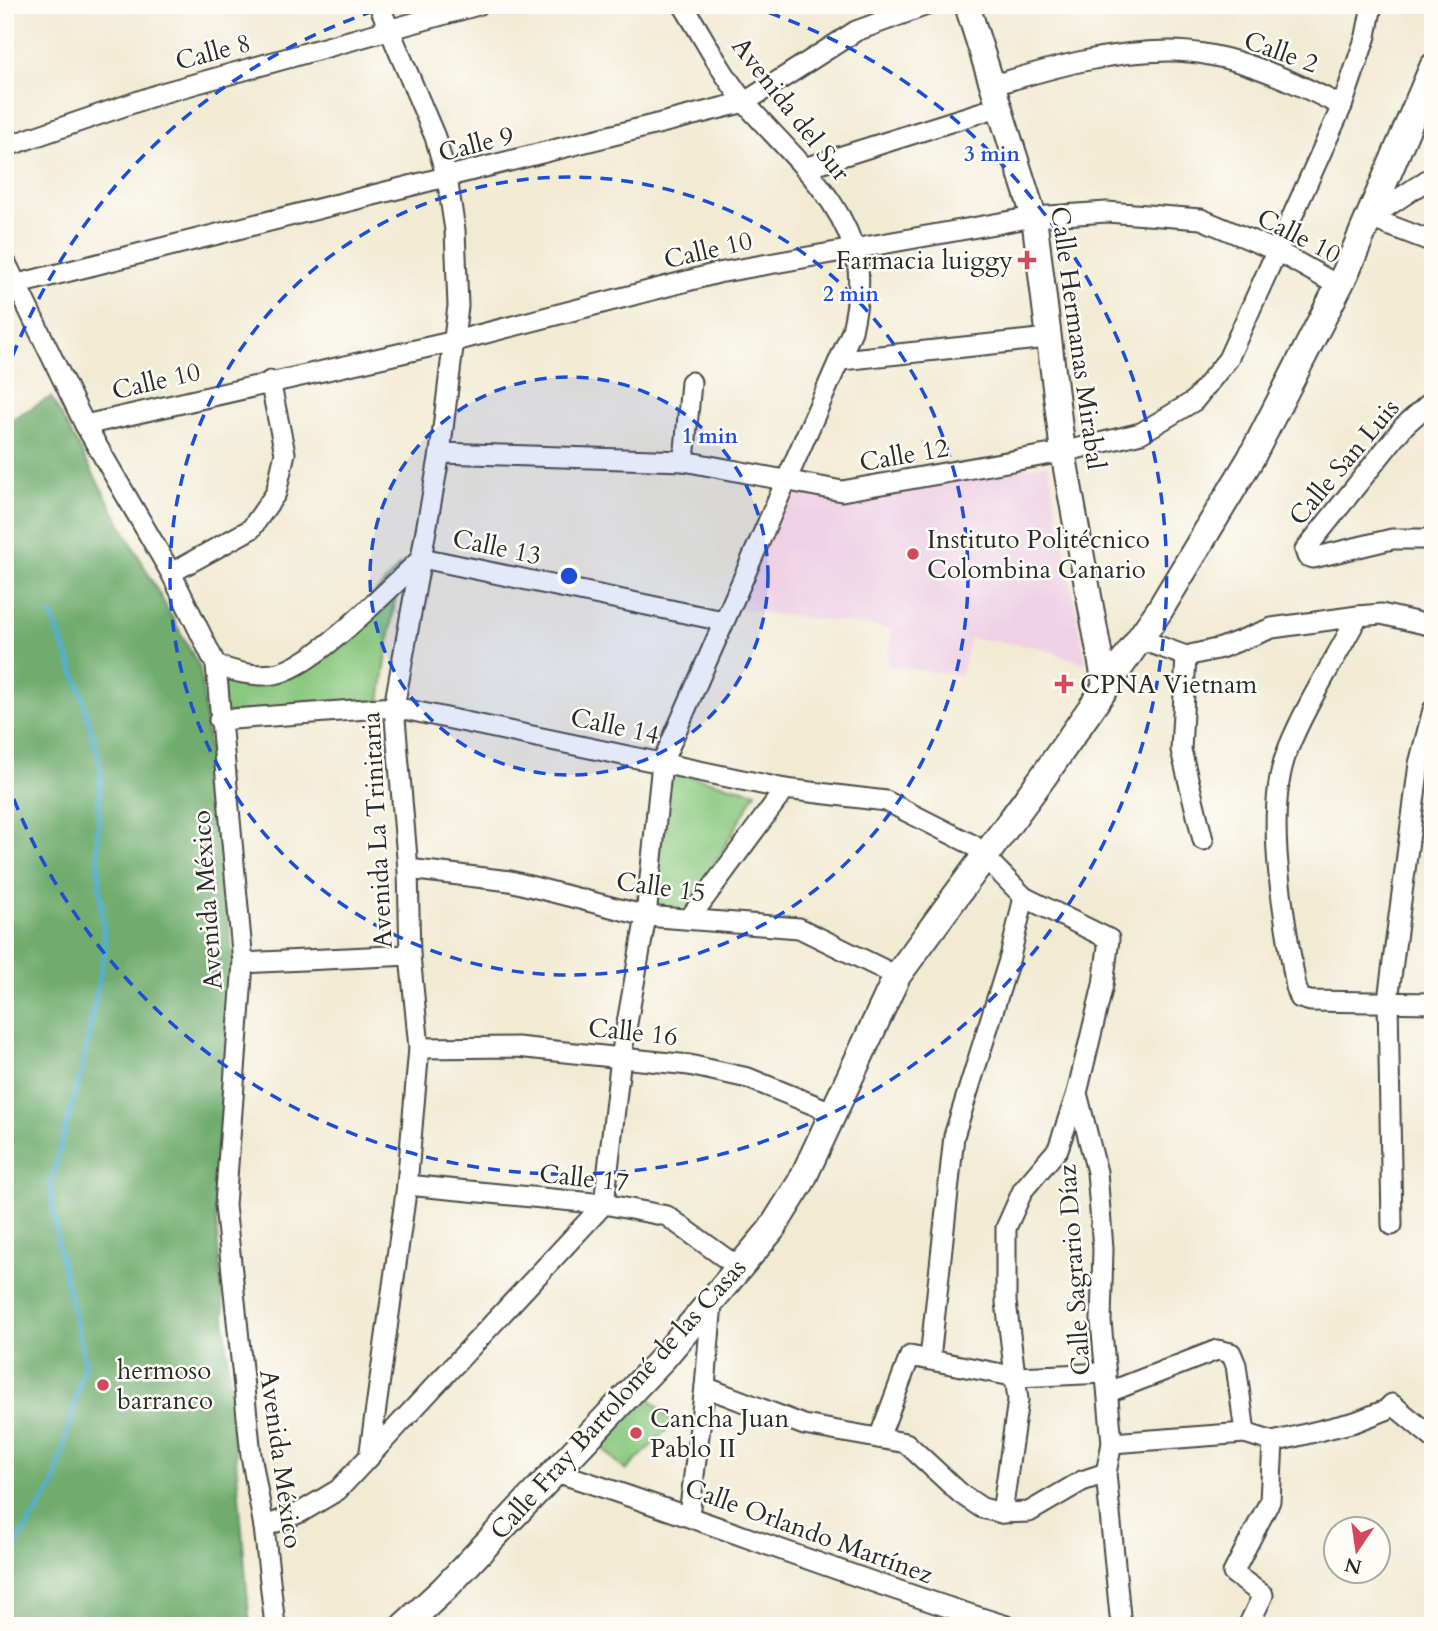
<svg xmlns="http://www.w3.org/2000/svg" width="1438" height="1631" font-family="Cardo,serif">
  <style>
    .built { fill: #efd0e5 }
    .green { fill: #8ac87f; stroke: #5a7a55; stroke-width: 2 }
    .forest { fill: #6fac6e; stroke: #4d6c4c; stroke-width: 2 }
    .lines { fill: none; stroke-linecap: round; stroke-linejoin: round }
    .stream { stroke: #51b0d0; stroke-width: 5 }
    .minor-casing { stroke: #494844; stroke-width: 23 }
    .tertiary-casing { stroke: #494844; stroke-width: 28 }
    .secondary-casing { stroke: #494844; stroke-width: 30 }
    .minor { stroke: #fff; stroke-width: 19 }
    .tertiary { stroke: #fff; stroke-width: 24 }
    .secondary { stroke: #fff; stroke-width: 26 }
    .ring { fill: none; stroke: #1d4ed8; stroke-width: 3.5; stroke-dasharray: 12 9 }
    .poi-dot { fill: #d1495b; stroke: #fdfcf7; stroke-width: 2.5 }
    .labels { text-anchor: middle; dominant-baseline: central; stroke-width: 5; stroke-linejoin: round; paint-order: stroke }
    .street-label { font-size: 26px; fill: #2b2b2b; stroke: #fdfcf7 }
    .poi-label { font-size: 26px; fill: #2b2b2b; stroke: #fdfcf7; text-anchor: start }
    .centre { fill: #1d4ed8; stroke: #fdfcf7; stroke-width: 3.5 }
    .ring-label { font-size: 21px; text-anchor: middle; font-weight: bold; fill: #1d4ed8; stroke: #fdfcf7; stroke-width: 5; stroke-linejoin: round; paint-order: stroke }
  </style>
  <rect width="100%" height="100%" fill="#fdfcf7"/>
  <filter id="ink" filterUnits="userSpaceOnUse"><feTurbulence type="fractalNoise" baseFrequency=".0143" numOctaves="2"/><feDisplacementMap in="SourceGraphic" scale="14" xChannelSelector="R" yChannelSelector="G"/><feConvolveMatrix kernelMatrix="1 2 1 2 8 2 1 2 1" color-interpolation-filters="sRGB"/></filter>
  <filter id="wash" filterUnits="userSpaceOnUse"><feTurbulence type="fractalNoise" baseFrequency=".00686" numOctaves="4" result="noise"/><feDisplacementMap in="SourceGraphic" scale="28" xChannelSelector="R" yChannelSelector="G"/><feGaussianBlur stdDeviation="1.57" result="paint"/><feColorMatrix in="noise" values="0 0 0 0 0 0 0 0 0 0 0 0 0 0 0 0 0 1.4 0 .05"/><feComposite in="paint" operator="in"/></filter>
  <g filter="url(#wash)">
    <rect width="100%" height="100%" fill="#f2ebd4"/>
    <path class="built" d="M1048,464L1086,664L1037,647L970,638L961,675L887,666L892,629L736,609L789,492L847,499Z"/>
    <g class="green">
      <path d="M400,565L380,701L221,714L211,668L243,679L322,655Z"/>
      <path d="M659,769L756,792L686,914L635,911Z"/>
      <path d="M646,1395L674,1422L626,1471L598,1444Z"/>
    </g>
    <path class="forest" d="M51,397L200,668L233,964L215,1208L250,1626H5V423Z"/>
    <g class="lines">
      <path class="stream" d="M5,1562L54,1485L85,1361L58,1247L50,1186L84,1060L105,949L97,849L101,768L80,687L51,615"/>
    </g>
  </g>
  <g filter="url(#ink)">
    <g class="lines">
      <defs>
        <g id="minor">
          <path d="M994,85C1051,68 1109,51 1169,51C1229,51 1289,79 1342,106"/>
          <path d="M5,147L162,93L478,5"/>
          <path d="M804,168L1001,106"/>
          <path d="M1370,218L1433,176"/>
          <path d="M1370,218L1433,242"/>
          <path d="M5,261L85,425L171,573L216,665L243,963L225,1205L251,1455L264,1527L275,1626"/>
          <path d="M18,284L745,102L856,31L927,5"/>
          <path d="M842,360L1048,338"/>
          <path d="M1433,400L1404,426L1305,550L1307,556L1313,558L1392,539H1433"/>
          <path d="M85,425L455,341L718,273L1034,217L1107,212L1201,219L1277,251L1339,286"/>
          <path d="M440,453L684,461L842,491L1063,452L1141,433L1194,401L1228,359L1342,106L1366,36L1372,5"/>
          <path d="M684,461L691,382"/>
          <path d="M171,573L251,529L276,493L285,453L270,381"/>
          <path d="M1358,616C1335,660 1306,704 1288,749C1262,813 1285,920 1296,987L1300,998L1310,1001L1433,1003"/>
          <path d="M1139,639L1186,656L1221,648L1272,628L1358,616L1381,614L1433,626"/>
          <path d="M1186,656L1181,750L1203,840"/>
          <path d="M216,665C235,672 253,677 274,674C314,668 390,587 422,558L723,621"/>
          <path d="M219,720L394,707L785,789L886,801L973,845L1024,897L1109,939L1103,985L1077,1093L1097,1172L1103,1249L1101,1321L1112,1443L1106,1473L1121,1626"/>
          <path d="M408,869L510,881L646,916L799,928L897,976"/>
          <path d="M689,919L785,789"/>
          <path d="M243,963L410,955"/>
          <path d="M419,1048L517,1047L689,1065L748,1078L834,1113"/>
          <path d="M407,1185L604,1204L667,1216L739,1268"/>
          <path d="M1392,1225L1388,1000L1419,764L1433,710"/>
          <path d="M930,1359L954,1136L1010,957L1024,897"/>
          <path d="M705,1387L804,1425L906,1443L961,1494L982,1508L1002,1513L1029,1512L1082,1481L1106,1473"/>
          <path d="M1109,1392L1217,1350L1231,1353L1236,1365L1245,1433"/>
          <path d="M879,1438L910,1356L1017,1377L1106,1373"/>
          <path d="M1112,1443L1245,1433L1273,1442L1355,1422L1386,1410L1392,1404L1433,1438"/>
          <path d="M369,1458L407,1185L419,1048L410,955L408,869L394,707L440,453L458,306L455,230L447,178L435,137L379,5"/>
          <path d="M553,1471C706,1520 854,1579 1007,1626"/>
          <path d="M1002,1513L1018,1400L1006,1302V1228L1023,1190L1058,1149L1077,1093"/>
          <path d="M689,1515L705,1387L712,1302"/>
          <path d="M264,1527L301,1512L338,1490L604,1204L621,1057L646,916L662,763L852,331C858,303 863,273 853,246C835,190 784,148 747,105C722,75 704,38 683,5"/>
          <path d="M1248,1626L1263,1595L1233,1573L1270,1501L1273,1442"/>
        </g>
        <path id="tertiary" d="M967,5L1034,217L1063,452L1105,685"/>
        <path id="secondary" d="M404,1626L444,1589L663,1358L771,1230L801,1182L897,976L1043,777L1159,611L1251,458L1345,274L1433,67"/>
      </defs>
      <use href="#minor" class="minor-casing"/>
      <use href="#tertiary" class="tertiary-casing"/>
      <use href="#secondary" class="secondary-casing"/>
      <use href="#minor" class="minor"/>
      <use href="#tertiary" class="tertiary"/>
      <use href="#secondary" class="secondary"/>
    </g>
  </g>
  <circle cx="569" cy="576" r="199" fill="#1d4ed8" fill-opacity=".12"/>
  <g class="ring">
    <circle cx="569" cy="576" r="199"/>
    <circle cx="569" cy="576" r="399"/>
    <path d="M5 376A598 598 0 0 1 389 6M749 6A598 598 0 1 1 5 776"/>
  </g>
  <g class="poi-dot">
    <path d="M1023.5 249.5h7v7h7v7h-7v7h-7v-7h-7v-7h7z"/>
    <circle cx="913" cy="554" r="7"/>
    <path d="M1060.5 673.5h7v7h7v7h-7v7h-7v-7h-7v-7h7z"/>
    <circle cx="103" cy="1385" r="7"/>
    <circle cx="636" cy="1433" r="7"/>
  </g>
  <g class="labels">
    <g class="street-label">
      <text transform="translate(213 52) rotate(-15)">Calle 8</text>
      <text transform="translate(1281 52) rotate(20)">Calle 2</text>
      <text transform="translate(791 109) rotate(52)">Avenida del Sur</text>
      <text transform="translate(476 144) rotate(-14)">Calle 9</text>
      <text transform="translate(1299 236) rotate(27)">Calle 10</text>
      <text transform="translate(708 250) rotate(-13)">Calle 10</text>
      <text transform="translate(1078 338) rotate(82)">Calle Hermanas Mirabal</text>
      <text transform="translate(156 381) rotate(-13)">Calle 10</text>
      <text transform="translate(904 455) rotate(-10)">Calle 12</text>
      <text transform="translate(1344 462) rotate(-50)">Calle San Luis</text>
      <text transform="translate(497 547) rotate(12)">Calle 13</text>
      <text transform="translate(615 726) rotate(12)">Calle 14</text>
      <text transform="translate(377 830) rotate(-93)">Avenida La Trinitaria</text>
      <text transform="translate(661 887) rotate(8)">Calle 15</text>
      <text transform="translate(207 900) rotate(-94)">Avenida México</text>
      <text transform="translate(633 1032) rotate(6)">Calle 16</text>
      <text transform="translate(584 1178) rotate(6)">Calle 17</text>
      <text transform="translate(1074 1270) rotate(-94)">Calle Sagrario Díaz</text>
      <text transform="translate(618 1399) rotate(-48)">Calle Fray Bartolomé de las Casas</text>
      <text transform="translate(281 1459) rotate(82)">Avenida México</text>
      <text transform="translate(809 1531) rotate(20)">Calle Orlando Martínez</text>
    </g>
    <g class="poi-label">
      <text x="1013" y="260" text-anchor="end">Farmacia luiggy</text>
      <text x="927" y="539">Instituto Politécnico<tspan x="927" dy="30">Colombina Canario</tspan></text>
      <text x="1080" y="684">CPNA Vietnam</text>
      <text x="117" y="1370">hermoso<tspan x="117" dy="30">barranco</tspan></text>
      <text x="650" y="1418">Cancha Juan<tspan x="650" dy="30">Pablo II</tspan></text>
    </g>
  </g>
  <circle cx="569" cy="576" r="10" class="centre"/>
  <g class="ring-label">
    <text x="992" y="161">3 min</text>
    <text x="851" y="301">2 min</text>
    <text x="710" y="443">1 min</text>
  </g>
  <rect width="1438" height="1631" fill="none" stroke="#fdfcf7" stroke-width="28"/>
  <g transform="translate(1357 1550) rotate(193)"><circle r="33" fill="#fdfcf7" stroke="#a9a8a5" stroke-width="2"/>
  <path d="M0-5L12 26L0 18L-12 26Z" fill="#d1495b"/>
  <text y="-10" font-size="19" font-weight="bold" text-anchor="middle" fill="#2b2b2b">N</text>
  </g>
</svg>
